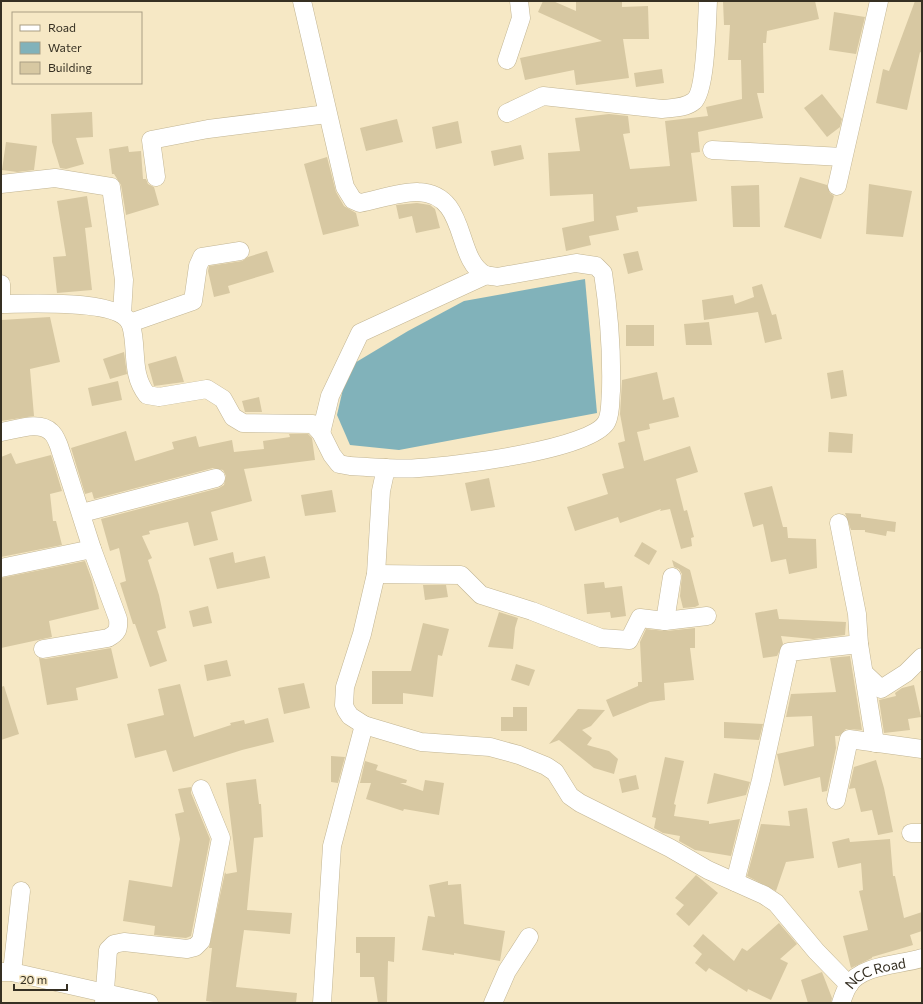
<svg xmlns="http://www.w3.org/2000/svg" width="923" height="1004" font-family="Commissioner,sans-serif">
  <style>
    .water { fill: #81b2ba }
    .building { fill: #d7c8a2 }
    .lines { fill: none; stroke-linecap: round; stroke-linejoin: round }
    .minor-casing { stroke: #c2b593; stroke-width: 19 }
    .minor { stroke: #fff; stroke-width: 18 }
    .labels { text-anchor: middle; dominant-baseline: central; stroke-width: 3.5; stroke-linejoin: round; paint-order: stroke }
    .street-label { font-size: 14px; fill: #363023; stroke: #f6e8c5 }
  </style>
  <rect width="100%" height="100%" fill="#f6e8c5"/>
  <path class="water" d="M585,279L597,413L399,450L350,445L337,415L348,367L408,331L464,301Z"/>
  <g class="building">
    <path d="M543,1H553L576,11V1L622,2V7L648,6L649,39H623L629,78L576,85L574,70L525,80L520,58L602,41L538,12Z"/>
    <path d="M723,1H815L819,19L767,31L766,43H763L764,93H757L763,118L698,132L700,152L691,153L697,201L637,207L638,212L616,216L619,230L589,236L591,245L566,251L562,228L594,221L593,194L550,196L548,153L580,151L575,118L609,114L628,116L630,133L623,134L630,169L670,166L665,121L708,116L706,107L742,99L741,60H728L730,25H724Z"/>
    <path d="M915,1H922V53L920,52L907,110L876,103L883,69L889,71Z"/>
    <path d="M834,12L865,17L856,54L829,50Z"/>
    <path d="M662,69L664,83L636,87L634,73Z"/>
    <path d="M822,94L842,119L840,127L827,137L804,108Z"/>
    <path d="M92,112L93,137L76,138L84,164L66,169L60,168L52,142L51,114Z"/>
    <path d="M397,119L403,142L366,151L360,128Z"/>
    <path d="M458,121L462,143L436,149L432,127Z"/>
    <path d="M6,142L37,146L34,170L17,172L2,170Z"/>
    <path d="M521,145L524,159L494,166L491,151Z"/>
    <path d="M128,146L129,152L141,151L143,179H146L148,184L154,187L159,205L126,215L121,185L114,174H112L109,149Z"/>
    <path d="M327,157L336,192L344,206L356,213L359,226L323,235L304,164Z"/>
    <path d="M800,177L827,185L830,193L834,196L821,239L784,227Z"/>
    <path d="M869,184L912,191L903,237L866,234Z"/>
    <path d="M759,185L760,227H733L731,186Z"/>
    <path d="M87,196L92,227L85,228L92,290L57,293L53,257L66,256L57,201Z"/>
    <path d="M417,203L430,205L435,209L440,228L416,233L412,216L399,219L396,205Z"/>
    <path d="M267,251L274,272L228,286L230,293L214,297L208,271L209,266L242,261L248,257Z"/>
    <path d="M638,251L643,270L628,274L623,254Z"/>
    <path d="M762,284L772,315L776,314L782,339L765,343L758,312L704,320L702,300L733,295L735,304L754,297L752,287Z"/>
    <path d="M50,317L60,362L30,369L34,416L1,421V320Z"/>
    <path d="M709,322L712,345H686L684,324Z"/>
    <rect x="626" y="325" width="28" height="21"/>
    <path d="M124,352L127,374L110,379L103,359Z"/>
    <path d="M176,356L184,382L154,386L148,364Z"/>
    <path d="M843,370L847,396L831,399L827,373Z"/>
    <path d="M657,372L663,400L674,397L679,417L649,424L650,429L637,432L644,461L690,446L698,472L676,479L684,511L687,510L694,537L691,538L692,546L681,549L670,509L660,511L661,509L620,523L618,517L575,531L567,507L608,494L602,474L624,468L618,443L625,441L620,414L622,380Z"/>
    <path d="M118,381L122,400L92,406L88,388Z"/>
    <path d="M259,397L262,412H245L242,401Z"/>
    <path d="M126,431L135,461L174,449L172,442L196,436L199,447L232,440L234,452L264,449L263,441L290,437L289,434H308L312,438L315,460L244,469L252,501L211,512L218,540L194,546L188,522L149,531L150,534L142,536L152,558L148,560L159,595L166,628L157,631L167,661L150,667L135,624H133L120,583L126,581L119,548L110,551L101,519L219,488L224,485L226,476L223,470L213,468L94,499L92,492L85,494L71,448Z"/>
    <path d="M829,432L853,434L852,453L828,452Z"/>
    <path d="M11,453L16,464L51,455L62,491L50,494L53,521H56L62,545L1,557V457Z"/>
    <path d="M489,478L495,507L471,511L465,483Z"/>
    <path d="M772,486L783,527H787L788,538L816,539L817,568L789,574L786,559L771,562L763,524L753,527L744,493Z"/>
    <path d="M332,490L336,512L305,516L301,495Z"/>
    <path d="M845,513L861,514V517L896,522L895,532L887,531L886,536L865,532V530H851Z"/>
    <path d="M642,542L657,551L649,565L634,556Z"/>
    <path d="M233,552L235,563L265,556L270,578L217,589L209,558Z"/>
    <path d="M672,560L690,570L699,605L695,607L683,608L680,596L682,574L679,569L674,567Z"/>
    <path d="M85,561L92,580L99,609L49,621L52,637L1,648V578Z"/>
    <path d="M604,582L605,588L622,586L626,616L611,618L610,612L587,614L584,584Z"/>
    <path d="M423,585H446L448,597L425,600Z"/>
    <path d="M208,606L212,623L193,627L189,611Z"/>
    <path d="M777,609L779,619L846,622L845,635L813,639L781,636L783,644L777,656L763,658L755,613Z"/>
    <path d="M499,612L518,618L515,628L513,649L488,647Z"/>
    <path d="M423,623L449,629L442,656L438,655L433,697L403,693V704H372V671H411Z"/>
    <path d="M695,628V648H690L694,680L664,683L665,700L650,702L613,717L606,700L638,686V682H642L640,642L646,629L666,631Z"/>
    <path d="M111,648L118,678L76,688L78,700L47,705L39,658L45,659Z"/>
    <path d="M850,656L862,730L846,729L839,736H835L836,748L827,791L822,792L820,777L784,786L777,754L814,746L812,716L786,717L791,694L836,692L830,658Z"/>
    <path d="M227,660L231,676L207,681L204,665Z"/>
    <path d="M516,664L535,670L529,686L511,680Z"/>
    <path d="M304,683L310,708L284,714L278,688Z"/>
    <path d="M180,684L194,737L231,725L230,723L244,720L245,724L268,718L274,742L242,750L173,772L166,750L135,758L127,724L164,715L158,689Z"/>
    <path d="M914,685L921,717L908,719L910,730L884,733L879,700L896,696L895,693L902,688Z"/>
    <path d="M4,686L19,734L1,740V687Z"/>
    <path d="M513,707H527V731H501V717H513Z"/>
    <path d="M578,709L605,710L591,726L582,730L592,738L587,745L609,751L618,759L614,774L594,768L559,740L549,744Z"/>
    <path d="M724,722L763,724L759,740L724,738Z"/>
    <path d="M331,756L345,757L338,783L331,782Z"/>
    <path d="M665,757L684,761L674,804L676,805L674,816L709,821V824L740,819L731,856L695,850L679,841L680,836L663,833L654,828L656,818L652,817Z"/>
    <path d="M876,760L884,788L893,832L878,835L872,810L861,812L855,788L849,789L854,767Z"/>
    <path d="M365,761L378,765L376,770L407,780L406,783H400L423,791L425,780L444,783L439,815L404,809L403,811L366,799L371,783H360Z"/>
    <path d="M714,773L750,782L746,795L707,804Z"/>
    <path d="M636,775L639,789L622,793L619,779Z"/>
    <path d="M256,779L259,804H261L263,837L254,838L247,910L292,913L290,934L244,930L236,987L297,993L296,1003H221L206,1001L212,948H209L225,872L226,874L237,872L226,783Z"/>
    <path d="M191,787V793L210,839L191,936L186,938L154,935L155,926L123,921L129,880L172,887L180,839L175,814L184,812L178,789Z"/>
    <path d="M807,808L814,858L786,862L776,891L747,876L761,824L790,826L788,811Z"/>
    <path d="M849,838L850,842L890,839L893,876H895L904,918L922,912V931L910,935L913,945L872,957V958L851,968L843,936L868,930L859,891L863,890L861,863L838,868L832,842Z"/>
    <path d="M696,875L718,893L689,926L676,914L684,905L675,898Z"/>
    <path d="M448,881V885L461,884L464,924L505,931L500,961L454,953V955L422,950L428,916L435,917L429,885Z"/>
    <path d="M779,923L797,944L780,959L788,963L771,1000L748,989L747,992L709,968L706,972L695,963L702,954L693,946L703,934L734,961L742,948L747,951Z"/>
    <path d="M356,937H395L394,962L388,961L387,1003H378L374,977H360V953H356Z"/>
    <path d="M822,972L832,998L831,1003H808L801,980Z"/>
  </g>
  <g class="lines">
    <defs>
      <g id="minor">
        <path d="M507,60L521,18L519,1"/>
        <path d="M507,113L543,96L662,109C673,108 686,108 694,101C706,91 707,18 708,1"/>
        <path d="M712,150L843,157"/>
        <path d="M156,177L151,140L208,129L327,114"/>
        <path d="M1,184L55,178L111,187L124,280L122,314"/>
        <path d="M837,186L879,1"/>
        <path d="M1,284V304"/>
        <path d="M2,304C26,304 122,298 131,325C138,349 130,373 147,395L159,397L207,389L223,399L233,417L243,423L313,424L321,433L332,455L339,464L350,466C373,467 397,470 419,468C452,466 594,450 607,421C611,413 610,400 611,391C612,352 609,312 603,273L596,266L576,263L497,277C494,276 488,276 485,275C454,258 469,194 418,192C403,191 376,200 360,203L353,200L345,187L302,1"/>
        <path d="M130,323L193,301L198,266L202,257L240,251"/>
        <path d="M1,432C15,430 39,420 51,432C55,435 57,441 59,446L92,549L118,619C119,630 117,633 108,638L43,649"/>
        <path d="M321,433L330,396L360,333L486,275"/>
        <path d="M386,468L381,491L376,574L362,634L345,687L344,705L346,710L350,716L364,725L421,742L490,747L519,755L546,766L555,772L570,796L580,803L670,848L708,870L764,895L776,903L816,951L849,985"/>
        <path d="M82,513L216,478"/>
        <path d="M1,568L92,549"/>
        <path d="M376,574L461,575L481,595L532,611L601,638L629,640L640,618L665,621L707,616"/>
        <path d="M665,621L672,577"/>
        <path d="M859,644L875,743"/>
        <path d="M864,673L881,689L906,673L922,657"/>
        <path d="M836,800L849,739L922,749"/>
        <path d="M911,833H922"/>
        <path d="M735,882L761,780L789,652L859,644L857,614L839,523"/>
        <path d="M1,972H12L149,1003"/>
        <path d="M12,972L21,891"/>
        <path d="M104,1003L108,950L114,944L124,942L187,949L195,947L201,941L221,838L201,789"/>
        <path d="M322,1003L332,846L364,725"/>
        <path d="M493,1003L507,971L529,937"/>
        <path id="s1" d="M841,1003C843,997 845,991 848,986C861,964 901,965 922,958"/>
      </g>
    </defs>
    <use href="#minor" class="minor-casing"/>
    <use href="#minor" class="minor"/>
  </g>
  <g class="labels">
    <g class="street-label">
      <text stroke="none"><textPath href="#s1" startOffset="50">NCC Road</textPath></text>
    </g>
  </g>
  <rect width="923" height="1004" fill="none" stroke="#363023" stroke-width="4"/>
  <rect x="12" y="12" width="130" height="72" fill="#f6e8c5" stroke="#a99e84"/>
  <rect x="20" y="25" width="20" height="6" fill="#ffffff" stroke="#a99e84"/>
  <text x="48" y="32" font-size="12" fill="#363023">Road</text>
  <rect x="20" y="42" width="20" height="12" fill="#81b2ba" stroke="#a99e84"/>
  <text x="48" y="52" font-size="12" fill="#363023">Water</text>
  <rect x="20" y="62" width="20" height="12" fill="#d7c8a2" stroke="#a99e84"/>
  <text x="48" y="72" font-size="12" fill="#363023">Building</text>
  <path d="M14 984v6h53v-6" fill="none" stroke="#363023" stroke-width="2"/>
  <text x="20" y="984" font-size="12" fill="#363023" stroke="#f6e8c5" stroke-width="3" paint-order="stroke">20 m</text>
</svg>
